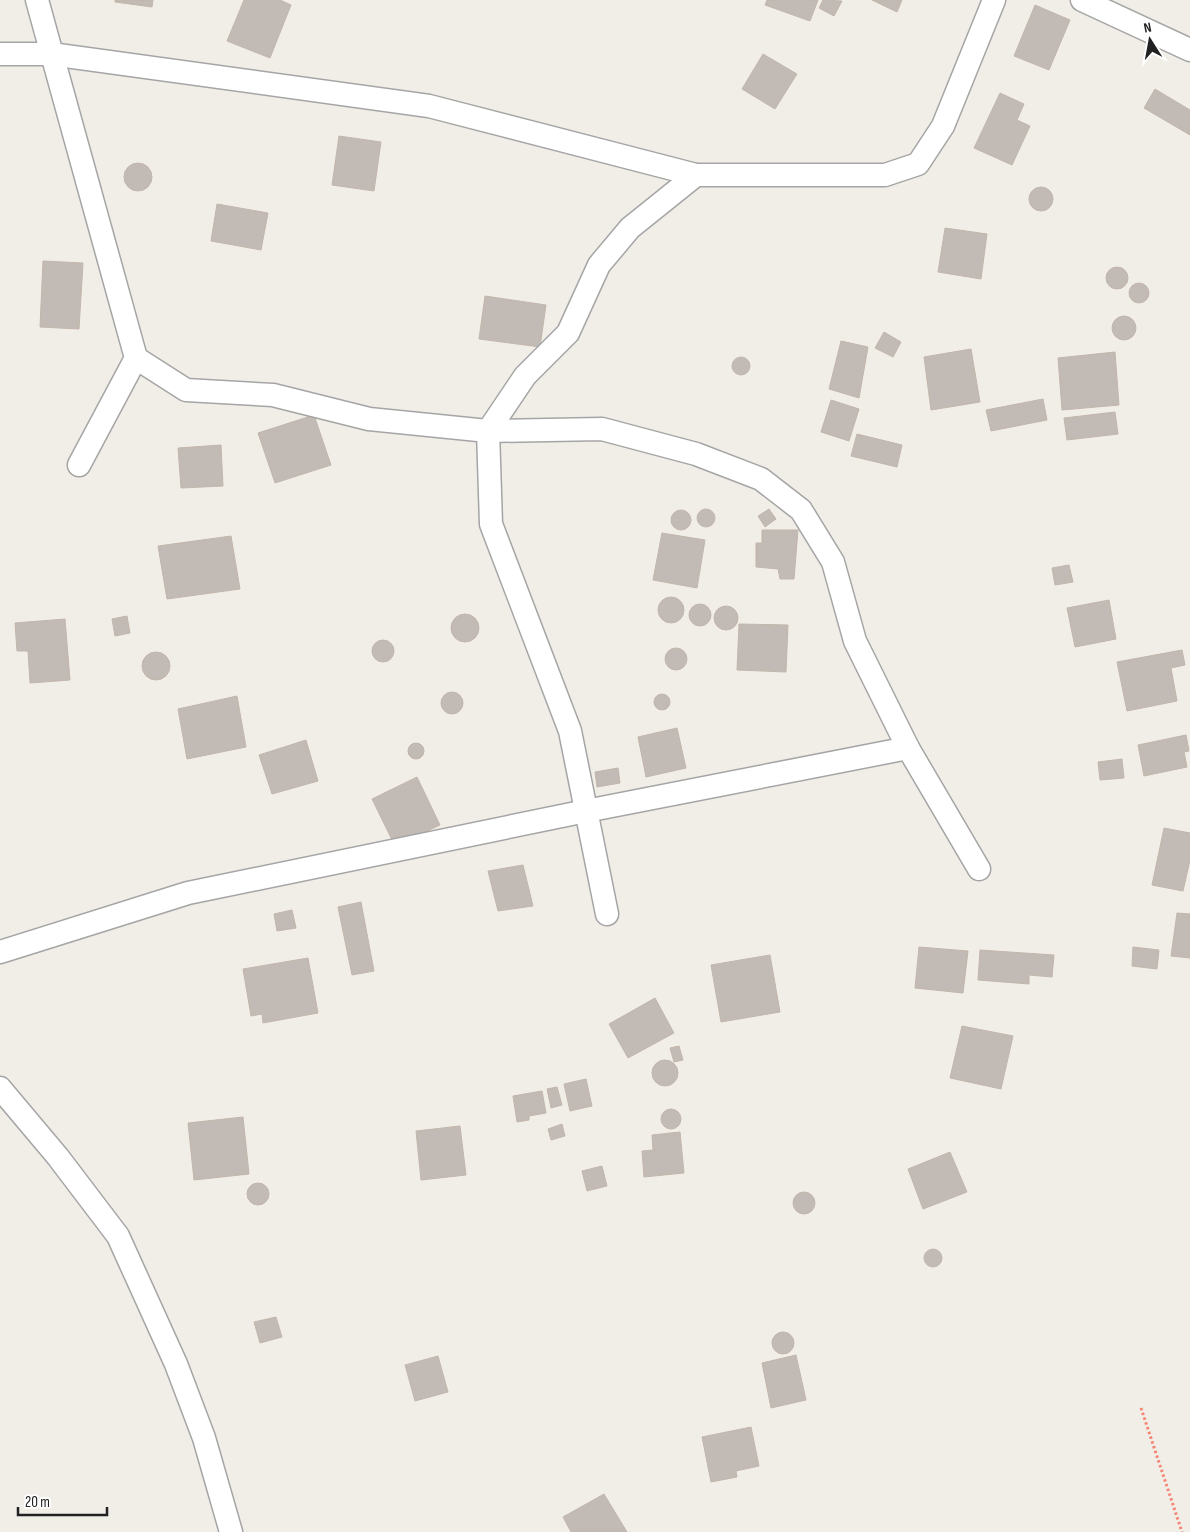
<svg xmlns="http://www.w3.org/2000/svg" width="1190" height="1532" font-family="'Sofia Sans Condensed',sans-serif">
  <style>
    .building { fill: #c2bab4; stroke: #c2b6ab }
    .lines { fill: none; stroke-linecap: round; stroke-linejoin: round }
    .minor-casing { stroke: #a5a5a5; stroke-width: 25 }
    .path { stroke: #f58575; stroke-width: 3; stroke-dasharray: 2.5 2.5; stroke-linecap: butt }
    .minor { stroke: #fff; stroke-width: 22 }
  </style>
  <rect width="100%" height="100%" fill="#f1eee8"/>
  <g class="building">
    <path d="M115,0H153L152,7L115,2Z"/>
    <path d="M244,0H280L291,5L270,58L227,41Z"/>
    <path d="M767,0H818L810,21L765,5Z"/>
    <path d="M823,0L842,1L834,16L819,8Z"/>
    <path d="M872,0H902L897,12Z"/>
    <path d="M1035,5L1070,20L1049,70L1014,56Z"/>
    <path d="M763,54L797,74L775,109L742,89Z"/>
    <path d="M1155,89L1190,110V135L1144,108Z"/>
    <path d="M1000,93L1024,104L1017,120L1030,126L1012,165L974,148Z"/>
    <path d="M339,136L381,142L374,191L332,185Z"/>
    <circle cx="138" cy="177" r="14"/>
    <circle cx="1041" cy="199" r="12"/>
    <path d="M217,204L268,213L261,250L211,241Z"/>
    <path d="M945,228L987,234L981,279L938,272Z"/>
    <path d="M43,261L83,263L79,329L40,327Z"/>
    <circle cx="1117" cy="278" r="11"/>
    <circle cx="1139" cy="293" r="10"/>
    <path d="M485,296L546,305L540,347L479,339Z"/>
    <circle cx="1124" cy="328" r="12"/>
    <path d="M884,332L901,342L893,357L875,348Z"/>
    <path d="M841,341L868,347L859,398L829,389Z"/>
    <path d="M971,349L980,402L931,410L924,357Z"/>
    <path d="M1115,352L1119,405L1062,410L1058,358Z"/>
    <circle cx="741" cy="366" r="9"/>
    <path d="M1043,399L1047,420L991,431L986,410Z"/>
    <path d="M831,400L859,409L849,441L821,432Z"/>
    <path d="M1115,412L1118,434L1067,440L1064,418Z"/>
    <path d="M314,415L331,465L275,483L258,433Z"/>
    <path d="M857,434L902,445L897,467L851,456Z"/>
    <path d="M221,445L223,486L181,488L178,448Z"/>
    <path d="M769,509L776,519L765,527L758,516Z"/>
    <circle cx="706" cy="518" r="9"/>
    <circle cx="681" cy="520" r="10"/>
    <path d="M762,530H798L794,579H780L778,569L756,567V543H762Z"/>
    <path d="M662,533L705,540L697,588L653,580Z"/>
    <path d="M231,536L240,589L167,599L158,546Z"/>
    <path d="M1069,565L1073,582L1055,585L1052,568Z"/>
    <circle cx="671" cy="610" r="13"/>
    <path d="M1109,600L1116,639L1075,647L1067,608Z"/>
    <circle cx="700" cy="615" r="11"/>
    <circle cx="726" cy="618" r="12"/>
    <circle cx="465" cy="628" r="14"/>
    <path d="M127,616L130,633L115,636L112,619Z"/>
    <path d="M65,619L70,680L30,683L28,651H17L15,623Z"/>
    <path d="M739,624L788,625L786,672L737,670Z"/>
    <circle cx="383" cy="651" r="11"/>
    <circle cx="676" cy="659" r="11"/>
    <path d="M1182,650L1185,665L1171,668L1177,701L1127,711L1117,662Z"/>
    <circle cx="156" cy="666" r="14"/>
    <circle cx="452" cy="703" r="11"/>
    <circle cx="662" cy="702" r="8"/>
    <path d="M237,696L246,747L187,759L178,709Z"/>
    <path d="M677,728L686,768L646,777L638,737Z"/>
    <path d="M1186,735L1189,751L1184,752L1187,767L1144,776L1138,745Z"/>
    <path d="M306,740L318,781L272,794L259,755Z"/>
    <circle cx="416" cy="751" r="8"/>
    <path d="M1122,759L1124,778L1100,780L1098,762Z"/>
    <path d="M618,768L620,783L597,787L595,772Z"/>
    <path d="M417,777L440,825L395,846L372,799Z"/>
    <path d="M1164,828L1190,833V860L1183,891L1152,885Z"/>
    <path d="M523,865L533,906L498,911L488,871Z"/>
    <path d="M361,902L374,971L352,975L338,907Z"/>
    <path d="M292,910L296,928L277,931L274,914Z"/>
    <path d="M1177,913L1190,914V958L1171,956Z"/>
    <path d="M919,947L968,951L963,993L915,988Z"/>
    <path d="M1133,947L1159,950L1157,969L1132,966Z"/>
    <path d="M980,950L1054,955L1052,977L1029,975V984L978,980Z"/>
    <path d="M770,955L780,1012L721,1022L711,965Z"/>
    <path d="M308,958L318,1013L263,1023L262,1014L251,1016L243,969Z"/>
    <path d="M655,998L674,1033L628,1058L609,1024Z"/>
    <path d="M962,1026L1013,1036L1001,1089L950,1078Z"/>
    <path d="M679,1046L683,1060L674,1062L670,1048Z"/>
    <circle cx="665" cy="1073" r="13"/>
    <path d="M586,1079L592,1106L570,1111L564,1084Z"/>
    <path d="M557,1087L562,1105L551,1108L547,1089Z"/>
    <path d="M542,1091L546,1113L529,1116V1120L517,1122L513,1096Z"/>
    <circle cx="671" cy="1119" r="10"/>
    <path d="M243,1117L249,1174L194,1180L188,1123Z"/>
    <path d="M562,1124L565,1136L551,1140L548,1129Z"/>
    <path d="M460,1126L466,1175L421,1180L416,1131Z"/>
    <path d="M680,1132L684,1173L644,1177L642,1151L653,1150L652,1135Z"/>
    <path d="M950,1152L967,1192L923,1209L908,1169Z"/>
    <path d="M602,1166L607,1186L587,1191L582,1171Z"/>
    <circle cx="258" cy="1194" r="11"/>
    <circle cx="804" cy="1203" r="11"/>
    <circle cx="933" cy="1258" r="9"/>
    <path d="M276,1317L282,1337L260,1343L254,1322Z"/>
    <circle cx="783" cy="1343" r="11"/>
    <path d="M796,1355L806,1400L771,1408L762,1363Z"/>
    <path d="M438,1356L448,1392L415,1401L405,1365Z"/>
    <path d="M751,1427L759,1466L736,1471L737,1477L711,1482L702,1437Z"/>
    <path d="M604,1494L627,1532H571L563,1517Z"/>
  </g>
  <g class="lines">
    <defs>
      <g id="minor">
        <path d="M37,0L136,358L79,465"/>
        <path d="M1082,0L1190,50"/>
        <path d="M0,54H51L429,106L696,175"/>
        <path d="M136,358L186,390L273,395L369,419L488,431L602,429L696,454L761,479L801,510L833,562L855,641L908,748L979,869"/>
        <path d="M607,914L570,731L491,524L488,431L525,376L568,333L599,265L630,228L696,175H885L918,164L943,126L994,0"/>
        <path d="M0,952L188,893L586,811L908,748"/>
        <path d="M0,1088L58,1157L118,1236L176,1364L204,1438L231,1532"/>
      </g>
    </defs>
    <use href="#minor" class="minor-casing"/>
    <path class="path" d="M1141,1408L1182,1532"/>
    <use href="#minor" class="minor"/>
  </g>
  <g transform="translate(1150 40) rotate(349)" stroke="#ffffff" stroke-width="4" paint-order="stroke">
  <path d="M0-4L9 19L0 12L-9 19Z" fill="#212121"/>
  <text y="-8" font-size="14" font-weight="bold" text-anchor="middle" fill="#212121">N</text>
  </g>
  <path d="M18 1507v8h89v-8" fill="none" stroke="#212121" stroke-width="2.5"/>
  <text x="25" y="1507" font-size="15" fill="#212121" stroke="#ffffff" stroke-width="4" paint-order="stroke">20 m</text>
</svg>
